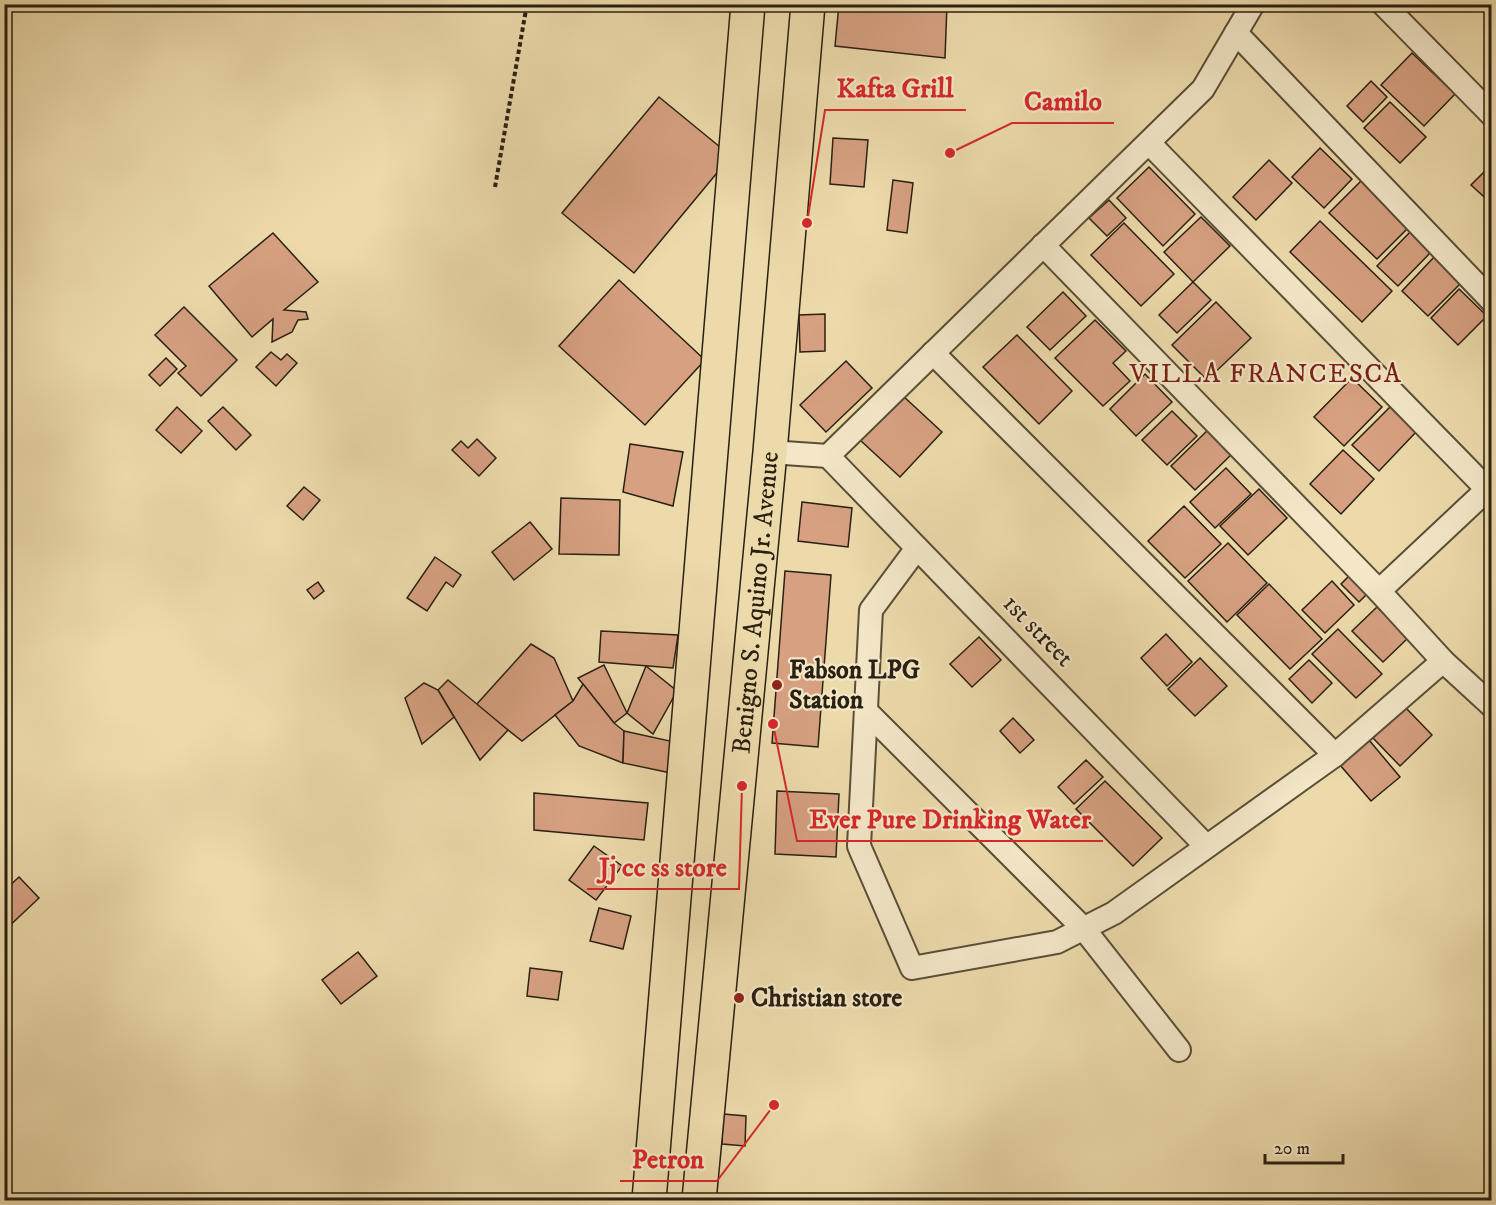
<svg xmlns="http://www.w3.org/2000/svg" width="1496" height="1205" font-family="'IM FELL DW Pica',serif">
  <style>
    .building { fill: #d6a081; stroke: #2a2012; stroke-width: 1.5 }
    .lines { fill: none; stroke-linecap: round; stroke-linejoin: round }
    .street-casing { stroke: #5a4e38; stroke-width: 26 }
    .primary-casing { stroke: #2a2012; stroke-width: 36 }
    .path { stroke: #2a2012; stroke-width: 4; stroke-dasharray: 4.5 3; stroke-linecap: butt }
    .street { stroke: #f3e7c8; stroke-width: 22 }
    .primary { stroke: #ecdaab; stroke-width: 33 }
    .poi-dot { fill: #8f2418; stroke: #f3e7c8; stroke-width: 2 }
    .labels { text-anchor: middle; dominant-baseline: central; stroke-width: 4.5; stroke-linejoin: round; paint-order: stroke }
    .street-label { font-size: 26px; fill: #2a2012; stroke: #f3e7c8 }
    .poi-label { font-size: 26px; font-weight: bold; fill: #2a2012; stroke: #f3e7c8; text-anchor: start }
    .neighbourhood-label { font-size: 27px; letter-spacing: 1.5px; fill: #7a1f14; stroke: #f3e7c8 }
    .leader { fill: none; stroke: #d62828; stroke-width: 2 }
    .callout-dot { fill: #d62828; stroke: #f3e7c8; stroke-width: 2 }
    .callout-label { font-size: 27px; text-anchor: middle; font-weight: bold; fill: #d62828; stroke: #f3e7c8; stroke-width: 4.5; stroke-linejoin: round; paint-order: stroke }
  </style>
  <rect width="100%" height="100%" fill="#ecdaab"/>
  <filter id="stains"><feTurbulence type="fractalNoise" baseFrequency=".00333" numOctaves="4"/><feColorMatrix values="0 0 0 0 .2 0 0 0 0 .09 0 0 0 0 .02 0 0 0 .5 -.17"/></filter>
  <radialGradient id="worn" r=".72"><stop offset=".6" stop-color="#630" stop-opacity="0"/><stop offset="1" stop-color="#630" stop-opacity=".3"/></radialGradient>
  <g class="building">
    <path d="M839,4H947L945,58L835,46Z"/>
    <path d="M1412,53L1455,94L1424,126L1381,85Z"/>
    <path d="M1371,81L1387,97L1363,122L1347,106Z"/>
    <path d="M659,97L731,156L634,273L562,213Z"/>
    <path d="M1390,102L1426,137L1400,163L1364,128Z"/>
    <path d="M833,138L868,140L864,187L830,184Z"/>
    <path d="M1320,148L1352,179L1324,208L1292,177Z"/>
    <path d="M1269,160L1292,183L1256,220L1233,197Z"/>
    <path d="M1492,164V204L1471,185Z"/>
    <path d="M1149,167L1195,214L1163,246L1117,198Z"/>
    <path d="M893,180L913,183L907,233L887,230Z"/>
    <path d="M1362,180L1410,226L1377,259L1329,213Z"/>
    <path d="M1109,200L1126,218L1107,236L1089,218Z"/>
    <path d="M1201,217L1230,246L1193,282L1164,252Z"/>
    <path d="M1320,221L1392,291L1362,322L1290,252Z"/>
    <path d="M1124,223L1174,274L1141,306L1091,255Z"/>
    <path d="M1411,231L1432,251L1398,286L1377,266Z"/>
    <path d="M273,233L318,282L284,310L306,312L308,319L298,320L292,332L272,342L273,319L252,337L209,286Z"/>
    <path d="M1436,255L1463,281L1428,316L1402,291Z"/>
    <path d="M619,280L705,360L645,425L559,346Z"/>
    <path d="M1193,282L1211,300L1177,333L1159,315Z"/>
    <path d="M1459,289L1487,316L1458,345L1431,318Z"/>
    <path d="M1063,292L1086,316L1050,350L1027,327Z"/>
    <path d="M1216,302L1251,338L1207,380L1172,345Z"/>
    <path d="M184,307L237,360L201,396L178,373L186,366L155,335Z"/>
    <path d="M825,314V351L800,352L799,315Z"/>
    <path d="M1095,320L1126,351L1113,363L1130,381L1103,406L1055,358Z"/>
    <path d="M1017,335L1072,391L1039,424L983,367Z"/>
    <path d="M271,352L281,360L287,354L297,363L276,386L256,367Z"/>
    <path d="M166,358L177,369L160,386L149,375Z"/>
    <path d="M846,361L872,388L826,432L800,405Z"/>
    <path d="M1145,374L1172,402L1136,436L1110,409Z"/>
    <path d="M1352,378L1382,407L1344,446L1314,417Z"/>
    <path d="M902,395L942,432L900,477L860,440Z"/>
    <path d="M177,407L202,431L181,453L156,430Z"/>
    <path d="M223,407L251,435L236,450L208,421Z"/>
    <path d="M1390,407L1416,432L1379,471L1352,445Z"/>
    <path d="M1172,411L1197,436L1167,465L1142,440Z"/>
    <path d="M1210,428L1234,452L1195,490L1171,466Z"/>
    <path d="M477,439L496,458L479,476L452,450L461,441L468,448Z"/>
    <path d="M630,444L683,452L673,506L623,492Z"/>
    <path d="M1343,450L1374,479L1341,514L1310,484Z"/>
    <path d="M1226,468L1251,494L1215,528L1190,502Z"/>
    <path d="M304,487L320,500L303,520L287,506Z"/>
    <path d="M1259,489L1287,518L1248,555L1220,526Z"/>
    <path d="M561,498L620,500L619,555L559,554Z"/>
    <path d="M802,502L852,508L848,547L798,541Z"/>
    <path d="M1184,506L1221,544L1185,578L1148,541Z"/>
    <path d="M530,522L552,549L514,580L492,552Z"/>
    <path d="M1228,543L1267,583L1227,622L1188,581Z"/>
    <path d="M435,557L461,575L453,587L446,582L427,611L407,598Z"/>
    <path d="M785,571L831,575L818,747L772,743Z"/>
    <path d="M1353,572L1371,590L1359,602L1341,584Z"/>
    <path d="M1332,581L1354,605L1325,633L1302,610Z"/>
    <path d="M318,582L324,591L314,599L307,590Z"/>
    <path d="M1269,584L1322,639L1290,669L1237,615Z"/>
    <path d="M1377,607L1408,638L1383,662L1352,631Z"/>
    <path d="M1338,629L1382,674L1356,698L1312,654Z"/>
    <path d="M601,631L678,635L673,668L599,662Z"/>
    <path d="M1166,634L1192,662L1167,686L1141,658Z"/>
    <path d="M979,637L1001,660L972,687L950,664Z"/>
    <path d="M531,644L554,658L573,701L522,741L476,705Z"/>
    <path d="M1200,658L1227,686L1195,716L1168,689Z"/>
    <path d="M1309,660L1332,683L1312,703L1289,679Z"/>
    <path d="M604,665L627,713L614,723L578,678Z"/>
    <path d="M646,666L677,691L653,734L627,713Z"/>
    <path d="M448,680L508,730L480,760L438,690Z"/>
    <path d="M424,683L438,690L454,717L422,744L405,698Z"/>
    <path d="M583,684L614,723L624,731L623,763L579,746L555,715L573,701Z"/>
    <path d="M1405,707L1432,735L1400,766L1373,738Z"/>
    <path d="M1013,718L1034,740L1020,753L1000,731Z"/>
    <path d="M624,731L670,741L671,773L623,763Z"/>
    <path d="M1369,740L1400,777L1371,801L1340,765Z"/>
    <path d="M1086,760L1103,777L1074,804L1058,787Z"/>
    <path d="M1105,781L1162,838L1133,866L1076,809Z"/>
    <path d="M777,791L839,794L836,857L775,854Z"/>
    <path d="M534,793L648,803L644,840L534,830Z"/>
    <path d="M594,846L622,866L596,900L569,880Z"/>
    <path d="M19,877L39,898L4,931V891Z"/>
    <path d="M599,908L631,916L623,949L590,941Z"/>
    <path d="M358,952L377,976L341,1004L322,980Z"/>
    <path d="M530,968L562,972L558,1000L527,996Z"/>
    <path d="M723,1114L746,1116L745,1146L722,1144Z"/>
  </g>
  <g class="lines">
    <defs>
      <g id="street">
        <path d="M1383,4L1492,115"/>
        <path d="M1236,33L1492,301"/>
        <path d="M1149,143L1487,489"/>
        <path d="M1043,245L1379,591L1443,661L1492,706"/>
        <path d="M933,353L1335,755"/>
        <path d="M770,452L828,456L1203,89L1253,4"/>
        <path d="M828,456L1206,846"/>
        <path d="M917,548L871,610L859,846L912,968L1057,942L1114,913L1335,755L1443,661"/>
        <path d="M1379,591L1492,485"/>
        <path d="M866,711L1084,929L1179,1050"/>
      </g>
      <g id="primary">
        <path d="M649,1200L748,4"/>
        <path id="s1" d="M699,1200L770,452L808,4"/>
      </g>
    </defs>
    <use href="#street" class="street-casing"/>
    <use href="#primary" class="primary-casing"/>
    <path class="path" d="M495,187L527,4"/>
    <use href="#street" class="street"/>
    <use href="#primary" class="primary"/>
  </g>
  <g class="poi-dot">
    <circle cx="777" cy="685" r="6"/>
    <circle cx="739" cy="998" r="6"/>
  </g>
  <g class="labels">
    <g class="street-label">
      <text stroke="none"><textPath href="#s1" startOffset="600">Benigno S. Aquino Jr. Avenue</textPath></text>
      <text transform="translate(1038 631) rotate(46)">1st street</text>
    </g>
    <g class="poi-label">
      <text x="789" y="670">Fabson LPG<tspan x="789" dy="30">Station</tspan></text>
      <text x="751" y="998">Christian store</text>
    </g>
    <g class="neighbourhood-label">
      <text x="1266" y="374">VILLA FRANCESCA</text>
    </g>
  </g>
  <path class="leader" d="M807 223L825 110H966M950 153L1012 123H1114M773 724L797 841H1103M742 786L739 889H587M774 1105L717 1181H620"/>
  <g class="callout-dot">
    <circle cx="807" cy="223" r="6"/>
    <circle cx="950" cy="153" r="6"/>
    <circle cx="773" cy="724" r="6"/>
    <circle cx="742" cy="786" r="6"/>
    <circle cx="774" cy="1105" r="6"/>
  </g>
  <g class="callout-label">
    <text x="895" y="97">Kafta Grill</text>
    <text x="1063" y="110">Camilo</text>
    <text x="950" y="828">Ever Pure Drinking Water</text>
    <text x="663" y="876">Jj cc ss store</text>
    <text x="668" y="1168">Petron</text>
  </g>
  <rect width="1496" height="1205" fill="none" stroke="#ecdaab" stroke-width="24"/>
  <rect x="6" y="6" width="1484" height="1193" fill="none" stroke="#2a2012" stroke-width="3"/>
  <rect x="12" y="12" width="1472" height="1181" fill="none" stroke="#2a2012" stroke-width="1.5"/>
  <path d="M1265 1154v9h78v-9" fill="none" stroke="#2a2012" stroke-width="3"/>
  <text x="1274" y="1154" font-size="18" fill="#2a2012" stroke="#f3e7c8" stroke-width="4.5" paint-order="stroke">20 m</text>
  <rect width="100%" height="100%" filter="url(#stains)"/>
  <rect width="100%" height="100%" fill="url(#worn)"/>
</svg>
